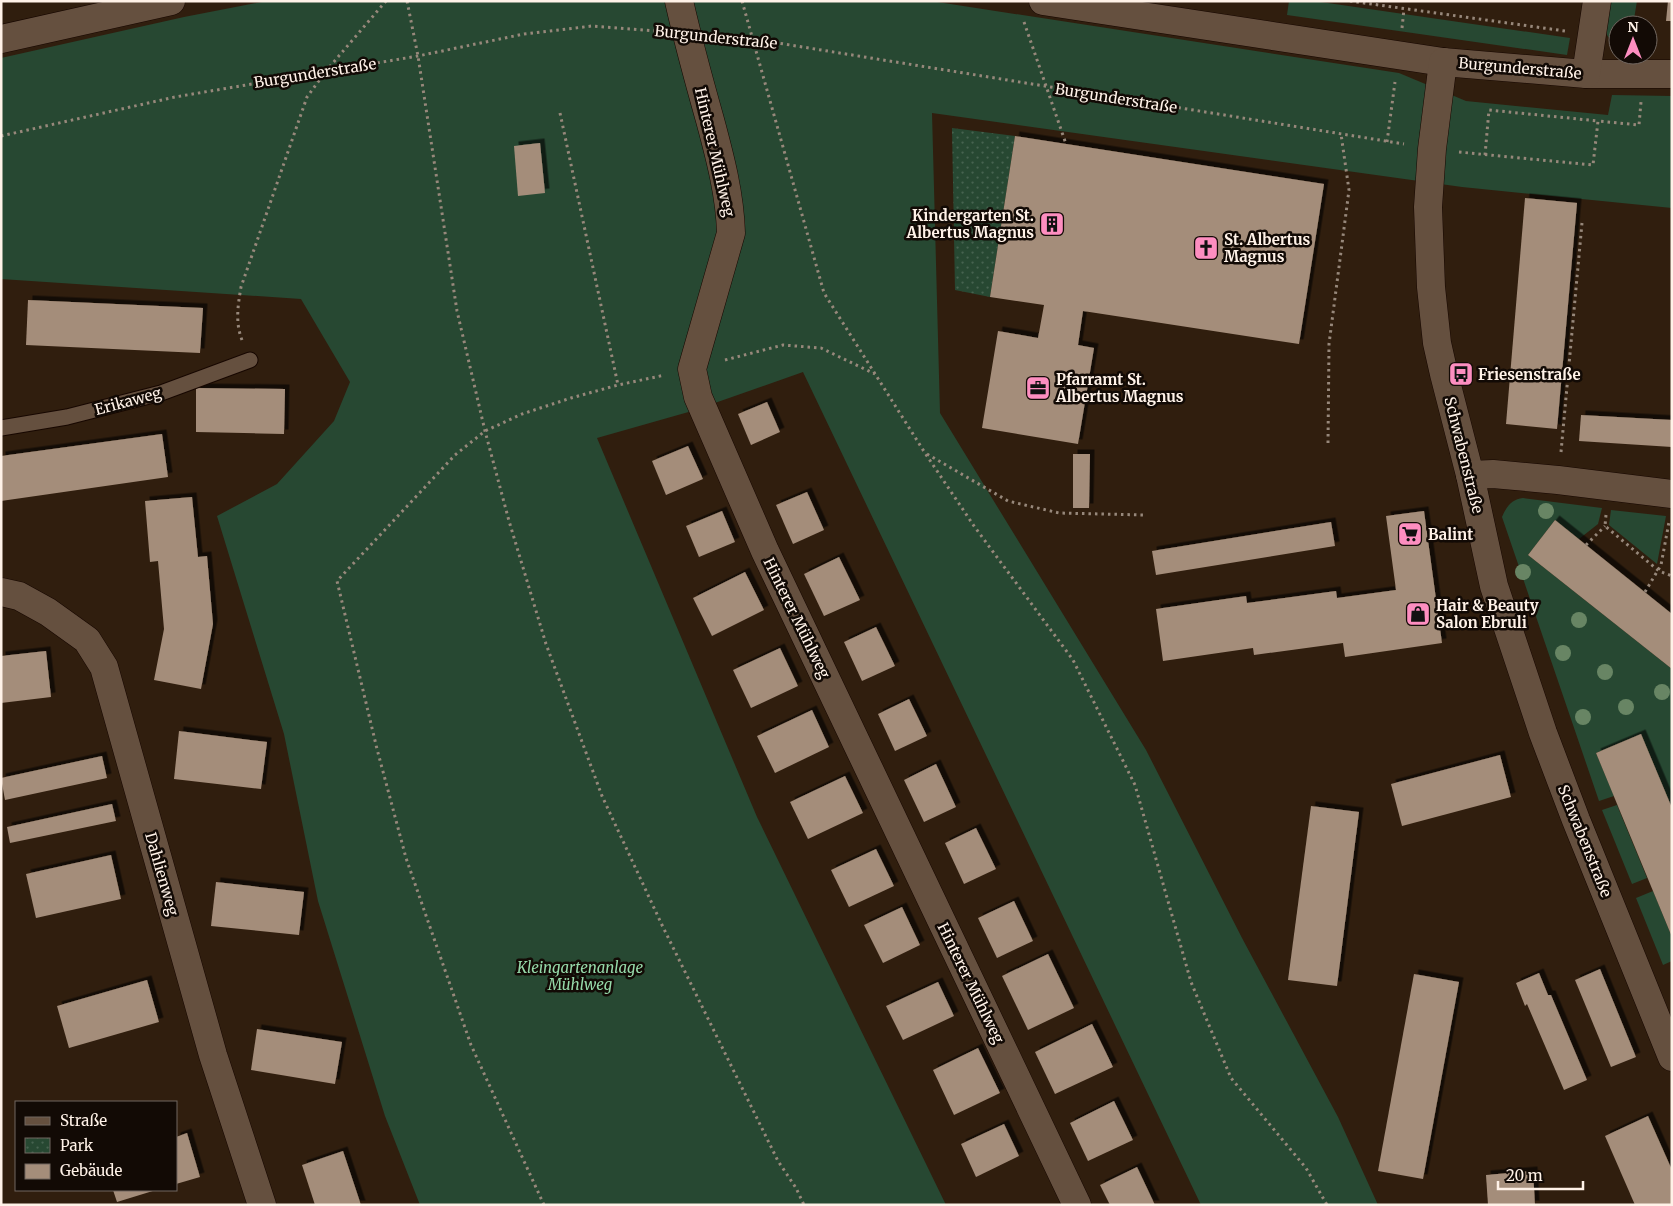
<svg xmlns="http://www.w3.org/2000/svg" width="1673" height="1206" font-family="Merriweather,serif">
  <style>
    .green { fill: #274832 }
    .park { fill: url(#park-dots) }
    .building { fill: #a48d7a; filter: url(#shadow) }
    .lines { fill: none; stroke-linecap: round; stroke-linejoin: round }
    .lane-casing { stroke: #170700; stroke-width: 17 }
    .street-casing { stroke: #170700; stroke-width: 29 }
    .path { stroke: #97887b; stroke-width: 3; stroke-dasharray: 2.5 4; stroke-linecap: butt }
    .lane { stroke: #65503f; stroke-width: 15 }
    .street { stroke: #65503f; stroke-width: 28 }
    .tree { fill: #688564 }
    .labels { text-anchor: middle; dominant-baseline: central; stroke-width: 5; stroke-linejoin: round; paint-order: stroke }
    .street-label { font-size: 15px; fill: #fff2e8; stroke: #120a05 }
    .poi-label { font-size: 15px; font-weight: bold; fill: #fff2e8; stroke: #120a05; text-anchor: start }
    .park-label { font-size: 15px; font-style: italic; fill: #96daaa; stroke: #120a05 }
  </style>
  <defs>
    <pattern id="park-dots" width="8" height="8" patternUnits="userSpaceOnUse" patternTransform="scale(1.25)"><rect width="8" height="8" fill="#274832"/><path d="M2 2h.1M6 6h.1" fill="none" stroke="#476350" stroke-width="1.8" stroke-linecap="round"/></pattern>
    <filter id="shadow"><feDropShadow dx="4.5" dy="-4.5" stdDeviation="0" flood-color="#0009"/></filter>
  </defs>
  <rect width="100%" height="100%" fill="#301e0e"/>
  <g class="green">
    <path d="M267,1H931L1399,73L1466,101L1608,115L1612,95L1672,96V208L1462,187L932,113L940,413L1146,750L1242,938L1338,1117L1378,1205H1201L803,372L692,411L597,438L757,817L946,1205H420L385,1116L318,901L284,734L217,516L277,484L334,421L350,382L301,299L1,279V58L184,17Z"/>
    <path d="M1289,1H1314L1570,38L1567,55L1287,15Z"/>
    <path d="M1609,1H1637L1633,25H1618V42C1598,39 1607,15 1609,1Z"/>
    <path d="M1523,498L1602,508L1598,524L1579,539L1555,520L1528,555L1672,669V808L1641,734L1596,753L1614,796L1599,801L1502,517C1506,507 1512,499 1523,498Z"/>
    <path d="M1611,510L1666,516L1657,564L1609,525Z"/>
    <path d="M1617,805L1647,878L1632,884L1602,810Z"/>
    <path d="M1653,891L1672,937V961L1663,965L1636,898Z"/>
  </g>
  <path class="park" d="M952,128L1015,136L990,297L955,290Z"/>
  <g class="building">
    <path d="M1668,1H1672V21H1666Z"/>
    <path d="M1015,136L1324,184L1299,344L1083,311L1078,345L1094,348L1078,444L982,428L998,331L1038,338L1044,305L990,297Z"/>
    <path d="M540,143L545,193L518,196L514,146Z"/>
    <path d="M1525,198L1577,203L1557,429L1506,424Z"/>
    <path d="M28,300L203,308L200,353L26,345Z"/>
    <path d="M196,388L285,389L284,434L196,432Z"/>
    <path d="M767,402L780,432L751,445L738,414Z"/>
    <path d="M1581,415L1672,420V447L1579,441Z"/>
    <path d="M162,434L168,477L1,501V456Z"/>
    <path d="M688,446L703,479L666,495L652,461Z"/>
    <path d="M1073,454H1090L1089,508H1073Z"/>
    <path d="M807,492L824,530L793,544L776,505Z"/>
    <path d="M192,497L198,557L207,556L213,624L201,689L154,680L164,629L158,561L150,562L145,501Z"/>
    <path d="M722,511L735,542L699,557L686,526Z"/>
    <path d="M1424,511L1442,643L1345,657L1343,643L1254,655L1253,648L1163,661L1156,609L1246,596L1247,603L1336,591L1337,598L1396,590L1386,516Z"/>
    <path d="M1555,520L1672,614V669L1528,555Z"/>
    <path d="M1331,522L1335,546L1156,575L1152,551Z"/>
    <path d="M839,557L860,600L824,616L804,574Z"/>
    <path d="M745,572L764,610L712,636L693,598Z"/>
    <path d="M876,627L895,666L862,681L844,642Z"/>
    <path d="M780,648L798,686L751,708L733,670Z"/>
    <path d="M46,651L51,697L1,703V656Z"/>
    <path d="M909,699L927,736L895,751L878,714Z"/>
    <path d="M812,710L829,747L775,773L757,736Z"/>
    <path d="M179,731L267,742L261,789L174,779Z"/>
    <path d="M1641,734L1672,808V937L1596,753Z"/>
    <path d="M1500,755L1511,797L1402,826L1391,784Z"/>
    <path d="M102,756L107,778L5,800L1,778Z"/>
    <path d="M936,764L956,807L924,822L904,780Z"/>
    <path d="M845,776L863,813L808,839L790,802Z"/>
    <path d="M112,804L116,821L10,843L7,827Z"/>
    <path d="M1311,806L1359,812L1337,986L1288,980Z"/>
    <path d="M976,828L996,869L964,884L945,843Z"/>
    <path d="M876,849L894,886L849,907L831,870Z"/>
    <path d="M111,855L121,899L36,918L26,874Z"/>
    <path d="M216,882L304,892L299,935L211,926Z"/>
    <path d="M1014,901L1033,941L997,958L978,918Z"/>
    <path d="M902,907L920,945L883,963L864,925Z"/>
    <path d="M1048,954L1074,1008L1028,1030L1002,976Z"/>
    <path d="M1600,969L1636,1057L1611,1067L1575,980Z"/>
    <path d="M1539,973L1548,995H1551L1587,1080L1564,1090L1527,1004L1525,1006L1516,983Z"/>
    <path d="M1414,974L1459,982L1423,1179L1378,1171Z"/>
    <path d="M147,980L159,1022L69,1048L57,1006Z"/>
    <path d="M938,982L954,1016L903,1040L886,1006Z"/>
    <path d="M1092,1024L1113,1067L1055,1094L1035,1052Z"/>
    <path d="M257,1029L342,1042L335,1084L251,1070Z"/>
    <path d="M978,1048L1000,1093L954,1115L933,1070Z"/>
    <path d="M1114,1101L1133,1140L1088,1161L1070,1123Z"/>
    <path d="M1648,1116L1672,1170V1205H1635L1605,1136Z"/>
    <path d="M1004,1124L1019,1156L976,1177L961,1144Z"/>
    <path d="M187,1133L200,1177L176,1184V1137Z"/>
    <path d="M343,1151L361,1205H315L302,1165Z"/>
    <path d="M1137,1167L1155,1205H1110L1100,1185Z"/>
    <path d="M1533,1171L1535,1205H1488L1486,1175Z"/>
    <path d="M113,1190H156L117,1202Z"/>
  </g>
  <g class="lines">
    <defs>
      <path id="lane" d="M1,428L67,417L161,393L250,360"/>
      <g id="street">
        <path d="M679,1C688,41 699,81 710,120C720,157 730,195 731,233L692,369L698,397L765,551L1077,1205"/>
        <path d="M1043,1L1443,62L1586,74H1672"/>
        <path d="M1,39L171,1"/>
        <path d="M1443,62L1432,149L1428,207L1431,287L1437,343L1444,374L1470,475L1494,586L1543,733L1576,820L1672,1057"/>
        <path d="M1586,74L1597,1"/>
        <path d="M1470,475L1493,474L1558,480L1672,494"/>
        <path d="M1,592L19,596L48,612L87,640L104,667L213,1055L262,1205"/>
      </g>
    </defs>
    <use href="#lane" class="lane-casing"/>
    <use href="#street" class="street-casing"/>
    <g class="path">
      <path d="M407,1L418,56L457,311L485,431L509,521L546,644L602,796L662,925L778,1161L796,1188L804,1205"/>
      <path d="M742,1L824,293L925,453L974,526L1073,660L1135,785L1191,982L1231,1078L1306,1168L1327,1205"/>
      <path d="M1350,1L1565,31"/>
      <path d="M1024,22L1066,144"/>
      <path d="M1402,28L1404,9"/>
      <path d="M716,36L753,39L1404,144"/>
      <path d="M560,113L618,385"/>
      <path d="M1,136L175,97L418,56L524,34L592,26L657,31"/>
      <path d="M1387,142L1395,82"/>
      <path d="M1459,152L1593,165L1598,121L1639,125L1641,102"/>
      <path d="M1485,155L1489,110L1598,121"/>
      <path d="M242,340C235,322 238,305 241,287L307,97L326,71L386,1"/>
      <path d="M725,360L783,345L821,348L875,374"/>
      <path d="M1328,443L1329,344L1349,190L1341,134"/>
      <path d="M1561,452L1582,223"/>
      <path d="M927,454L1008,501L1059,513L1145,515"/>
      <path d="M1606,515L1605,526L1659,571L1672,576"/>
      <path d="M1586,545L1605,526"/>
      <path d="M1645,592L1661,565L1669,522"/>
      <path d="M544,1205L471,1045L406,858L377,749L337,581L455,455L485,431L522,414L571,398L618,385L665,375"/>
    </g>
    <use href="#lane" class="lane"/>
    <use href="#street" class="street"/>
  </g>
  <g class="tree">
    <circle cx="1546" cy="511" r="8"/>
    <circle cx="1523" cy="572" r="8"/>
    <circle cx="1579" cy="620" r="8"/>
    <circle cx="1563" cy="653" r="8"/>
    <circle cx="1605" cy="672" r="8"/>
    <circle cx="1662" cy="692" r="8"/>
    <circle cx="1626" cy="707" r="8"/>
    <circle cx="1583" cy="717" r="8"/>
  </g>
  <defs>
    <symbol id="building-square" viewBox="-11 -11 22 22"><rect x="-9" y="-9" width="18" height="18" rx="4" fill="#fd8ec0" stroke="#120a05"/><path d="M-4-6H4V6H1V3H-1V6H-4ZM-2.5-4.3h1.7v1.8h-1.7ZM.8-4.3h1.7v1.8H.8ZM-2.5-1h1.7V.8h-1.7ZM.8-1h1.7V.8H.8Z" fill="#111"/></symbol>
    <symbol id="church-square" viewBox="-11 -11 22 22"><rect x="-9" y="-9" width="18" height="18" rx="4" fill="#fd8ec0" stroke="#120a05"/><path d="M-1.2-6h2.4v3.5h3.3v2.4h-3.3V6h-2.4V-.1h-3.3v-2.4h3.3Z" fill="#111"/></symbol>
    <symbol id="bus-square" viewBox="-11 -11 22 22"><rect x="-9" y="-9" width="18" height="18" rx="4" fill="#fd8ec0" stroke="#120a05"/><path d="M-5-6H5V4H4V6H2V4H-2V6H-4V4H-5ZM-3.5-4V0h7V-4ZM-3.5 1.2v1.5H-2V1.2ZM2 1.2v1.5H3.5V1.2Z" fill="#111"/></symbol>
    <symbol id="office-square" viewBox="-11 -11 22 22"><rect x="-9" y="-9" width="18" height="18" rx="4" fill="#fd8ec0" stroke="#120a05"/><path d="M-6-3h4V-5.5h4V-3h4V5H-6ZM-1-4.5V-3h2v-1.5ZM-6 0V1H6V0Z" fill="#111"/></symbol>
    <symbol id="supermarket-square" viewBox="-11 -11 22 22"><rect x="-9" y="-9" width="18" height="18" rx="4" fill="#fd8ec0" stroke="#120a05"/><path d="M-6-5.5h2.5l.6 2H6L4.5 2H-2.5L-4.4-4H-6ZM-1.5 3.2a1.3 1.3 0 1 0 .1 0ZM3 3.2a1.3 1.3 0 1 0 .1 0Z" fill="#111"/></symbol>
    <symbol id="shop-square" viewBox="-11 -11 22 22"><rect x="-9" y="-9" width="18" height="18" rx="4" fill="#fd8ec0" stroke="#120a05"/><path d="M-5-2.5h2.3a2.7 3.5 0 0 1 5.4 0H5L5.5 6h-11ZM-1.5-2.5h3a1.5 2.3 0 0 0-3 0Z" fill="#111"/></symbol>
  </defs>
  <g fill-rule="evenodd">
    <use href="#building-square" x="1038" y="210" width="28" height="28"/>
    <use href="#church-square" x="1192" y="234" width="28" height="28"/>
    <use href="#bus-square" x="1447" y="360" width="28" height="28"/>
    <use href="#office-square" x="1024" y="374" width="28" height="28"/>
    <use href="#supermarket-square" x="1396" y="520" width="28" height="28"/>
    <use href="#shop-square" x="1404" y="600" width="28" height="28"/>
  </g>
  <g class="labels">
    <g class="street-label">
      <text transform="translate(716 37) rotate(6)">Burgunderstraße</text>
      <text transform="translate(1520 68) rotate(5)">Burgunderstraße</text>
      <text transform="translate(315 73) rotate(-9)">Burgunderstraße</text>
      <text transform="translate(1116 98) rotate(9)">Burgunderstraße</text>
      <text transform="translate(715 152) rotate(77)">Hinterer Mühlweg</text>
      <text transform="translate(128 401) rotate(-15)">Erikaweg</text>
      <text transform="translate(1464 455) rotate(76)">Schwabenstraße</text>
      <text transform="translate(797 618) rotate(64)">Hinterer Mühlweg</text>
      <text transform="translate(1585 841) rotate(68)">Schwabenstraße</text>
      <text transform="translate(162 874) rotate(74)">Dahlienweg</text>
      <text transform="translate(971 983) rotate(64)">Hinterer Mühlweg</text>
    </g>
    <g class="poi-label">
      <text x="1034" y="215" text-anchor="end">Kindergarten St.<tspan x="1034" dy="17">Albertus Magnus</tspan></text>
      <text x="1224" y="239">St. Albertus<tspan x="1224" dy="17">Magnus</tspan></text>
      <text x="1478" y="374">Friesenstraße</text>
      <text x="1056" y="379">Pfarramt St.<tspan x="1056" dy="17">Albertus Magnus</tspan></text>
      <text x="1428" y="534">Balint</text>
      <text x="1436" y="605">Hair &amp; Beauty<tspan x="1436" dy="17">Salon Ebruli</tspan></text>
    </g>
    <g class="park-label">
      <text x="580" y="967">Kleingartenanlage<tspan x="580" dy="17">Mühlweg</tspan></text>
    </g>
  </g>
  <rect width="1673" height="1206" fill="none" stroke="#fff2e8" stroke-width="5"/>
  <rect x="15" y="1101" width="162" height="90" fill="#120a05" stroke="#716760"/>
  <rect x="25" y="1117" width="25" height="8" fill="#65503f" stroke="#716760"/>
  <text x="60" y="1126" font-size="15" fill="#fff2e8">Straße</text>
  <rect x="25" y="1138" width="25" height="15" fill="url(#park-dots)" stroke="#716760"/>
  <text x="60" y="1151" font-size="15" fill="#fff2e8">Park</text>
  <rect x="25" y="1164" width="25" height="15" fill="#a48d7a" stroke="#716760"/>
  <text x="60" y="1176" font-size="15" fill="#fff2e8">Gebäude</text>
  <g transform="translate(1633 40)"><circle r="24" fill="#120a05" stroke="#716760"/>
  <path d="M0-4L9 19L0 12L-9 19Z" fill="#fd8ec0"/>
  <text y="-8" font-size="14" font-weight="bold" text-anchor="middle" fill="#fff2e8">N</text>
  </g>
  <path d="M1498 1181v8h85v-8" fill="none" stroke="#fff2e8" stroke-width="2.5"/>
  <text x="1506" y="1181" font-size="15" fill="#fff2e8" stroke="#120a05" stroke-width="4" paint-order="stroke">20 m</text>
</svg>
